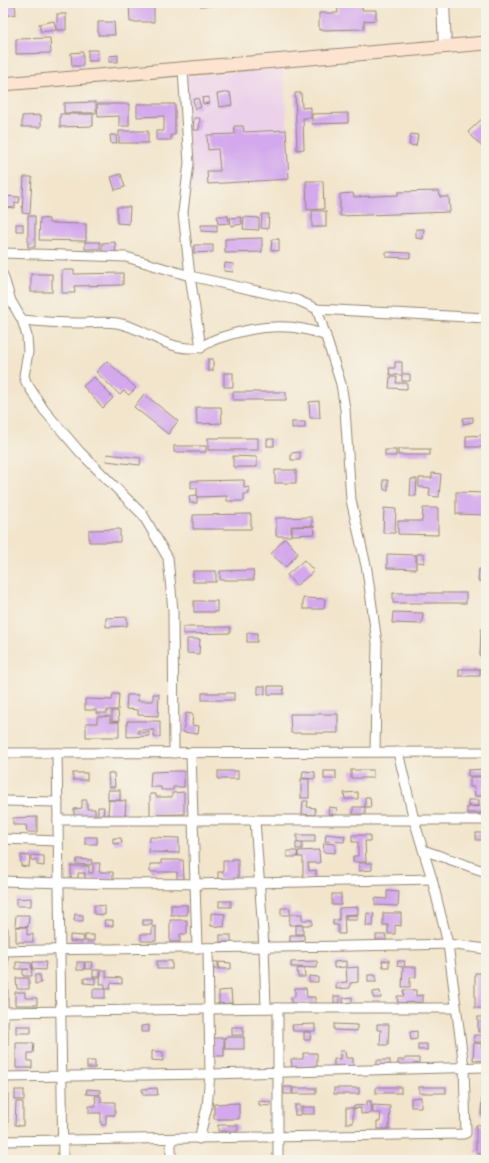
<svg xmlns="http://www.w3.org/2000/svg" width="489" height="1163" font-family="'Sorts Mill Goudy',serif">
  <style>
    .built { fill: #ecd1ea }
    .building { fill: #d3a8ed }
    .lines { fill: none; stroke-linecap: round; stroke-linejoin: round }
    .minor-casing { stroke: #968875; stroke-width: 11 }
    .tertiary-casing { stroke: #968875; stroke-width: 14 }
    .secondary-casing { stroke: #968875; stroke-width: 15 }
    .minor { stroke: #fff; stroke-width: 9 }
    .tertiary { stroke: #fff; stroke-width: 12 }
    .secondary { stroke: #fde4d1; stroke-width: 13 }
  </style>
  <rect width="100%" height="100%" fill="#f7f3e8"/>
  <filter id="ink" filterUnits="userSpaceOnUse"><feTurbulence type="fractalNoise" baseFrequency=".025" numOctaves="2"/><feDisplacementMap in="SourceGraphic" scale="8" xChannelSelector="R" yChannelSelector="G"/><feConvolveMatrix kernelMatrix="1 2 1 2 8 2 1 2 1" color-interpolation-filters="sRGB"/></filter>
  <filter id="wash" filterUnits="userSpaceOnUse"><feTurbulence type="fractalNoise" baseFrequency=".012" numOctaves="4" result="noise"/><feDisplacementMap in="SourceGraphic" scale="16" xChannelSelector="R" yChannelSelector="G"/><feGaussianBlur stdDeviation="0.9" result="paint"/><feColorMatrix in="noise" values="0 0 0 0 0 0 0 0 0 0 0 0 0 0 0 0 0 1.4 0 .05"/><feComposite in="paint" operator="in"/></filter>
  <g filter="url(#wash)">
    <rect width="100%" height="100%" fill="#f2e5cc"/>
    <path class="built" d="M283,68L291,172L271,173L272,183L192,189L183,76Z"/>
    <g id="blocks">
      <g class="building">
        <path d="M129,3H154V22H130Z"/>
        <path d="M200,3H220V5L200,6Z"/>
        <path d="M337,3H362V10H376V20L364,21V29L319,30V13H338Z"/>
        <path d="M15,5L16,14L3,16V6Z"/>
        <rect x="57" y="14" width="9" height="16"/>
        <path d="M54,21L56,30L41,32L39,24Z"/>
        <path d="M98,22H114L115,35H98Z"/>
        <path d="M50,38L51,53L16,54V39Z"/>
        <path d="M88,50H98L97,61H88Z"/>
        <path d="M83,52V66H72L71,53Z"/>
        <path d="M118,55V62H109V56Z"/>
        <path d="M230,92L232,105L219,107L217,94Z"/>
        <path d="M295,93H301L302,108L311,107V118H303L304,149L297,150Z"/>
        <path d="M209,97V103L203,104L202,98Z"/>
        <path d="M198,98L201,107L196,109L193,100Z"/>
        <path d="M96,102V113H64V103Z"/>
        <path d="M97,104H129V126H119V116L98,117Z"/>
        <path d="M137,104H175V135H171V140H156V131H164V116L137,117Z"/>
        <path d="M348,113V123L312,124V114Z"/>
        <path d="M60,114H93V126L60,127Z"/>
        <path d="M41,115V127H22V116Z"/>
        <path d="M486,115V147L484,149L468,132Z"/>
        <path d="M194,118H200L199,130H193Z"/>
        <path d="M234,126H243L244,132L286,130L289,179L208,184L207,171H220L218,149L208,150L207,135L235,134Z"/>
        <rect x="119" y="131" width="29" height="12"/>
        <path d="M411,134L418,135L416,146L409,145Z"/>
        <path d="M110,135H116L117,143L111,144Z"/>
        <path d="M121,174L125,187L115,190L111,177Z"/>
        <path d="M24,177H32L30,214L22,213Z"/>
        <path d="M306,181H323L324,209L307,210Z"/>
        <path d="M439,191L440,197H449L450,212L340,216V194L353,193L354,197L398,195V192Z"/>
        <path d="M3,196L20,197L19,203L15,202V208L3,207Z"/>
        <path d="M117,207H130L129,224L117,223Z"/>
        <rect x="312" y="211" width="14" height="16"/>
        <path d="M262,214H269L268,229L261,228Z"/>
        <rect x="28" y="216" width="7" height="31"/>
        <path d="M217,216H228L229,223L218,224Z"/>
        <path d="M241,217L242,224L231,226L230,218Z"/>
        <path d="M244,217L259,218V230L243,229Z"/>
        <path d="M40,218L49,219V223L86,224V241L39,240Z"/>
        <rect x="16" y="224" width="7" height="7"/>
        <path d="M201,225H217V232L201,231Z"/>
        <path d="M416,229H424L423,239L416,238Z"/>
        <path d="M262,238V252L225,253V239Z"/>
        <path d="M272,239H279V251L271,250Z"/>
        <rect x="85" y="242" width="15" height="7"/>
        <path d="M115,242L116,256H102V243Z"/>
        <path d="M194,245H213V252L194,253Z"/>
        <path d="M386,252L410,253V258L386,257Z"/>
        <path d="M225,263L234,264L233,272L224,271Z"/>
        <path d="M62,270H74V274L123,273V285L74,286L75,293H62Z"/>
        <rect x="31" y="274" width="21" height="18"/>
        <rect x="208" y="359" width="5" height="12"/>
        <path d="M107,361L136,388L129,395L124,391L120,395L96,372Z"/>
        <path d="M395,362H402V374H410V381H402V375H390L389,368H395Z"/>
        <rect x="224" y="373" width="9" height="14"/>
        <path d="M94,377L113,398L103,408L83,386Z"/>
        <path d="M390,377H397L396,383H407V389L389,388Z"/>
        <rect x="233" y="392" width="53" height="8"/>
        <path d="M144,394L178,421L168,434L134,407Z"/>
        <path d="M319,401L320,418H310L309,402Z"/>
        <path d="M196,407H221L222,423L197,424Z"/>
        <path d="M473,417V422L463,424V418Z"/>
        <rect x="292" y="422" width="13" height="6"/>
        <path d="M486,435V447H466V436Z"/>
        <rect x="208" y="438" width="50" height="12"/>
        <rect x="267" y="439" width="7" height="7"/>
        <rect x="174" y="446" width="32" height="6"/>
        <rect x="398" y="449" width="32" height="6"/>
        <rect x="385" y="450" width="11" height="6"/>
        <path d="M300,452V460H291V453Z"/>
        <path d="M107,454L141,458L140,465L106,461Z"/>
        <path d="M233,456L257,457V467H233Z"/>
        <rect x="275" y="470" width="21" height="13"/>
        <path d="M432,473L441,474L439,497L429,496L430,488L419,487V478H432Z"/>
        <path d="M411,479H417L416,496H410Z"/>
        <path d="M244,480V488L249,487V494H244V501H227V496L197,497V488H191V481Z"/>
        <path d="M383,480H388V490H384Z"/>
        <path d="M456,492L486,493V515L456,514Z"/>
        <path d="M197,495V503H190L189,496Z"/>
        <path d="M384,508L396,509L395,533H383Z"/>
        <path d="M423,508H438V535L398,534V521H422Z"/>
        <path d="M251,514V529H193V515Z"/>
        <path d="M312,517V526H291V536H276V518Z"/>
        <path d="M314,526L315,534L292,535V527Z"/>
        <path d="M120,529V542H89V530Z"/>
        <path d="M285,538L298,553L286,567L271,554Z"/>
        <path d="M387,554L416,555V569L387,568Z"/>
        <path d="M417,554H424V563L417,562Z"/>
        <path d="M304,560L314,571L296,586L287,575Z"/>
        <path d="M479,569H486V581H478Z"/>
        <path d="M253,570L254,580H220V571Z"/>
        <rect x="193" y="571" width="23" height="11"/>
        <rect x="393" y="593" width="73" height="10"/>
        <path d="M303,598L325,599L324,609H303Z"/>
        <rect x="194" y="601" width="23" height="11"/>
        <path d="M393,612L423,613L422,624L392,623Z"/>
        <path d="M127,617V626L106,627V618Z"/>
        <path d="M183,627H230V633L183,634Z"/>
        <path d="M481,629H486V656H480Z"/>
        <rect x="247" y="633" width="10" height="9"/>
        <path d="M187,639H200L199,654L187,653Z"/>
        <rect x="459" y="669" width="21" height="7"/>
        <rect x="258" y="686" width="7" height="8"/>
        <path d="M268,686H283L284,694H268Z"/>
        <rect x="202" y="693" width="32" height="7"/>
        <path d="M113,694H119L118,710H107V713H96V710H85V699L112,700Z"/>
        <path d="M153,694H159L158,716L138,715V710L126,709L127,695H138V701H153Z"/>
        <path d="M112,711H118L119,721L112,722Z"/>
        <path d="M186,713L193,714L192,725L199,726L198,734L183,732Z"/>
        <path d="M290,714H338V733H291Z"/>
        <path d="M110,716V722H119V737H86V723H97V717Z"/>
        <path d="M127,721H160V737H154V730H138V733L149,732V736L127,737Z"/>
        <path d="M486,769V776H468V770Z"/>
        <rect x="351" y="770" width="22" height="8"/>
        <path d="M176,771H184V787H173V790H161V787H150L151,772Z"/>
        <rect x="218" y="771" width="20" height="8"/>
        <path d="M303,771L315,772V779L302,778Z"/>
        <rect x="324" y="771" width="12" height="8"/>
        <rect x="73" y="773" width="14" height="7"/>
        <path d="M108,773H114L115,787H109Z"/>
        <path d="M470,777H486V787H483V796H475L474,787H470Z"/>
        <rect x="301" y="779" width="8" height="19"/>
        <rect x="108" y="790" width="12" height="10"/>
        <path d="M184,792V814L150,815V794H156V797H172V793Z"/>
        <path d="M358,792V799H345L344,793Z"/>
        <path d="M365,797H370L371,807H365Z"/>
        <path d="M82,800H87V809H95V816H74V809L82,808Z"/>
        <path d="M109,800L126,801L125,816L108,815Z"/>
        <rect x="468" y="800" width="11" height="6"/>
        <path d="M303,801H308L307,807L315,808V815L302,814Z"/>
        <path d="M486,806V813H467V807Z"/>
        <path d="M98,807H104L103,816L98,815Z"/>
        <path d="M329,807L337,808L336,815L328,814Z"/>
        <rect x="353" y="807" width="12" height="7"/>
        <path d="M37,817V832H27L26,825H13V818Z"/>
        <rect x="476" y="833" width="10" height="7"/>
        <path d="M326,834L345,836L344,842L325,841Z"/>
        <rect x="297" y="835" width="18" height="7"/>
        <path d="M352,835H370V841H365L366,862H353V856H358V842H352Z"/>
        <rect x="85" y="837" width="12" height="7"/>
        <path d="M150,837L179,838V853L149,852Z"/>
        <path d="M113,838H121L122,843L113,844Z"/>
        <rect x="296" y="843" width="6" height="6"/>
        <path d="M324,843L335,844V853L323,852Z"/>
        <path d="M319,850L320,863H308L309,871L316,870V878H303V857H298V851Z"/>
        <path d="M287,851H297L298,857H287Z"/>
        <path d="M21,855L30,856L29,867L21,866Z"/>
        <path d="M31,855L44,856V866L37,865V860H31Z"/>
        <path d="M77,859L92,860L91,865L76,864Z"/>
        <path d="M232,859H238V879H218V872H223V861H232Z"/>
        <path d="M161,860H183L184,879H177V872H150V864H161Z"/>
        <path d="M93,863H100L99,872H113V880L85,879V873H78V880H71V866H89V873H93Z"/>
        <path d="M359,863H372V870L359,871Z"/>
        <path d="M387,891L399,892L398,906L375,905V898L387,899Z"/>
        <rect x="332" y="894" width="9" height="11"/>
        <path d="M31,898V906H16V899Z"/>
        <rect x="219" y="901" width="12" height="6"/>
        <path d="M94,905L105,906V915L94,914Z"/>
        <rect x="171" y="905" width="16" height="10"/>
        <path d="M358,907V914L344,915L345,934H338V925H333V920H339V908Z"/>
        <path d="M281,908H290V914H302V920H312V925H289L290,915H281Z"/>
        <path d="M211,913L225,914L224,927L211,926Z"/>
        <path d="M367,913L374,914L373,926H366Z"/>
        <path d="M383,913H401V926L395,925V934H388V925H383Z"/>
        <path d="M75,914L83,915V921H74Z"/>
        <path d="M16,915H29L28,927L15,926Z"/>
        <rect x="346" y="915" width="11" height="5"/>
        <path d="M104,920H113V926H105Z"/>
        <rect x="143" y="920" width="9" height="5"/>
        <path d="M170,920H187V934H180V942H170Z"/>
        <rect x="296" y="925" width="7" height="9"/>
        <path d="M156,926V941H141V934H152V927Z"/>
        <path d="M16,927H27V935L33,934V942H16Z"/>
        <path d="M70,935L84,936L83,942L70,941Z"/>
        <rect x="85" y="935" width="9" height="6"/>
        <rect x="220" y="935" width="11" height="7"/>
        <path d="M290,935H304V941L290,942Z"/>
        <rect x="376" y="935" width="10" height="5"/>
        <path d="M389,960V967H383L382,961Z"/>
        <rect x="157" y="961" width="15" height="8"/>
        <path d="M317,961V968L291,967V962Z"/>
        <path d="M346,961V967L334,968V962Z"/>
        <path d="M398,961H405L404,967H416V977H410V987H402L403,967L397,966Z"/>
        <path d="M16,962L31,963L32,976H23V970L29,969H16Z"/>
        <path d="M33,962H46L45,970L32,969Z"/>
        <rect x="77" y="962" width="7" height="8"/>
        <path d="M85,962H93L92,969H85Z"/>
        <rect x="211" y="962" width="7" height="7"/>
        <path d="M219,962L231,963V969H219Z"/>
        <path d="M358,967V982L350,983V988L336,989V983L347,982L346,968Z"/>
        <path d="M304,968L305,977H298L297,969Z"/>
        <rect x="93" y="970" width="7" height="7"/>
        <path d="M101,970H106V977L122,978V984L111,983L110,989H105V984H100Z"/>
        <rect x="475" y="973" width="11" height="35"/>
        <path d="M35,975H40L41,983L35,984Z"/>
        <rect x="368" y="975" width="8" height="7"/>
        <path d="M309,976L318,977V982H309Z"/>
        <path d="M16,978H29V989H17Z"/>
        <path d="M84,978H95V984L84,983Z"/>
        <path d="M295,988H306L307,997H315V1003H291V997H295Z"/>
        <rect x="93" y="989" width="12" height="9"/>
        <path d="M231,990L232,1003L219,1004V991Z"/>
        <path d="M403,990H416V996L423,995V1002L398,1003L397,996H404Z"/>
        <path d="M380,991L381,998H373V992Z"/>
        <path d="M15,992H25V998H37V1005H15Z"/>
        <rect x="334" y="996" width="6" height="7"/>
        <path d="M352,997V1002L343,1003V998Z"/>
        <rect x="478" y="1017" width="8" height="15"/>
        <path d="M315,1024V1031H293L292,1025Z"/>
        <path d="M334,1024L357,1025V1031L334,1030Z"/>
        <path d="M377,1024H389L388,1045H380L381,1030H377Z"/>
        <path d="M149,1025V1032H141V1026Z"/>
        <rect x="16" y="1026" width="15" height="7"/>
        <rect x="232" y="1027" width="11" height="8"/>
        <path d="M417,1031V1039L411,1040L410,1032Z"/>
        <path d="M304,1032H311L310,1040H304Z"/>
        <rect x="474" y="1035" width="12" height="7"/>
        <rect x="225" y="1037" width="19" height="12"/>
        <rect x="213" y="1038" width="11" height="18"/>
        <path d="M16,1043H34L33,1053H28V1061H32V1068H16Z"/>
        <path d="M474,1043L482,1044L481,1047H486V1061L473,1060Z"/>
        <rect x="418" y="1044" width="9" height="6"/>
        <path d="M152,1051L163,1052V1061L152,1060Z"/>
        <path d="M340,1051H345L346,1058H353V1066H334V1059H340Z"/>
        <path d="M303,1053H317V1066L292,1067L291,1059H303Z"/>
        <path d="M405,1058H419V1065L398,1066V1060H405Z"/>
        <rect x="377" y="1060" width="13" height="6"/>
        <rect x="87" y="1061" width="8" height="7"/>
        <path d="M483,1076H486V1115H481Z"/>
        <rect x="284" y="1087" width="8" height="7"/>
        <rect x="376" y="1087" width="25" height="6"/>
        <rect x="419" y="1087" width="27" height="6"/>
        <path d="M157,1088L158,1095H143L142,1089Z"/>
        <rect x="293" y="1088" width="23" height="6"/>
        <rect x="334" y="1088" width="25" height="6"/>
        <path d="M87,1089L100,1090V1095L86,1094Z"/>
        <rect x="15" y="1090" width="9" height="10"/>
        <path d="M95,1096H101V1102H115V1115H106V1125H101V1113H89V1106H96Z"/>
        <path d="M421,1097V1107H411V1098Z"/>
        <path d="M259,1101L270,1102V1106L259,1105Z"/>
        <path d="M367,1101H371L372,1113L361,1114V1108L354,1109V1106L367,1105Z"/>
        <path d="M16,1102H23V1126L15,1125Z"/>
        <path d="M239,1103V1119H214V1104Z"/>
        <rect x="295" y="1105" width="5" height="10"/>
        <path d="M373,1105L390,1106L389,1129H377V1122H380L381,1113H373Z"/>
        <rect x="302" y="1107" width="13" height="7"/>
        <rect x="346" y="1108" width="7" height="15"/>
        <rect x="218" y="1125" width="20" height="6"/>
        <path d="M476,1125H486V1160H480V1153H476Z"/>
      </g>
    </g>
  </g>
  <g filter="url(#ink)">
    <use href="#blocks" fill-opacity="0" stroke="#968875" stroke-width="1"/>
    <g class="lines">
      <defs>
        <g id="minor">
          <path d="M183,69L189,163L183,212L190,276L201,348"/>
          <path d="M3,253L126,257L190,276L297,300L317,309L486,318"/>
          <path d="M3,275L11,301L22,320L27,336L28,352L24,376L26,382L44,410L80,452L143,515L168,558L173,611L174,753"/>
          <path d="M317,309L341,384L345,409L351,500L367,570L377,643L375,752"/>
          <path d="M22,320C42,322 61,323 80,323C92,323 105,321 117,323C142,327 163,347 188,348C204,349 206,342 219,338C254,326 292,321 326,336"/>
          <path d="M3,753L486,752"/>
          <path d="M57,753L63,1160"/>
          <path d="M191,753L197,948"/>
          <path d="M3,801L58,802"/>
          <path d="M58,820H486"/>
          <path d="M255,820L264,947L266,1008"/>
          <path d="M3,839L58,841"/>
          <path d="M423,850L486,872"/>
          <path d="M3,881C146,887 289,882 432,879"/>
          <path d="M3,930V1141"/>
          <path d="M3,951C151,947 300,948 448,944L486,949"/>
          <path d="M3,1012L278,1008H456"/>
          <path d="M3,1077L210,1074L486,1067"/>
          <path d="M199,1139L207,1107L210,1074L208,948"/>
          <path d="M3,1141L463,1134L466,1133L464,1067L448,944L432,879L414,820L398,752"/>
          <path d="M171,1160V1139"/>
          <path d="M278,1160V1008"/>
        </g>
        <path id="tertiary" d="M443,3L445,47"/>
        <path id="secondary" d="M3,84L486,43"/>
      </defs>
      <use href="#minor" class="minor-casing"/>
      <use href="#tertiary" class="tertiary-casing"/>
      <use href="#secondary" class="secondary-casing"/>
      <use href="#minor" class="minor"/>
      <use href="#tertiary" class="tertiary"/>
      <use href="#secondary" class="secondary"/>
    </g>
  </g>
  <rect width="489" height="1163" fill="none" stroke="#f7f3e8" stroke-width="16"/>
</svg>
